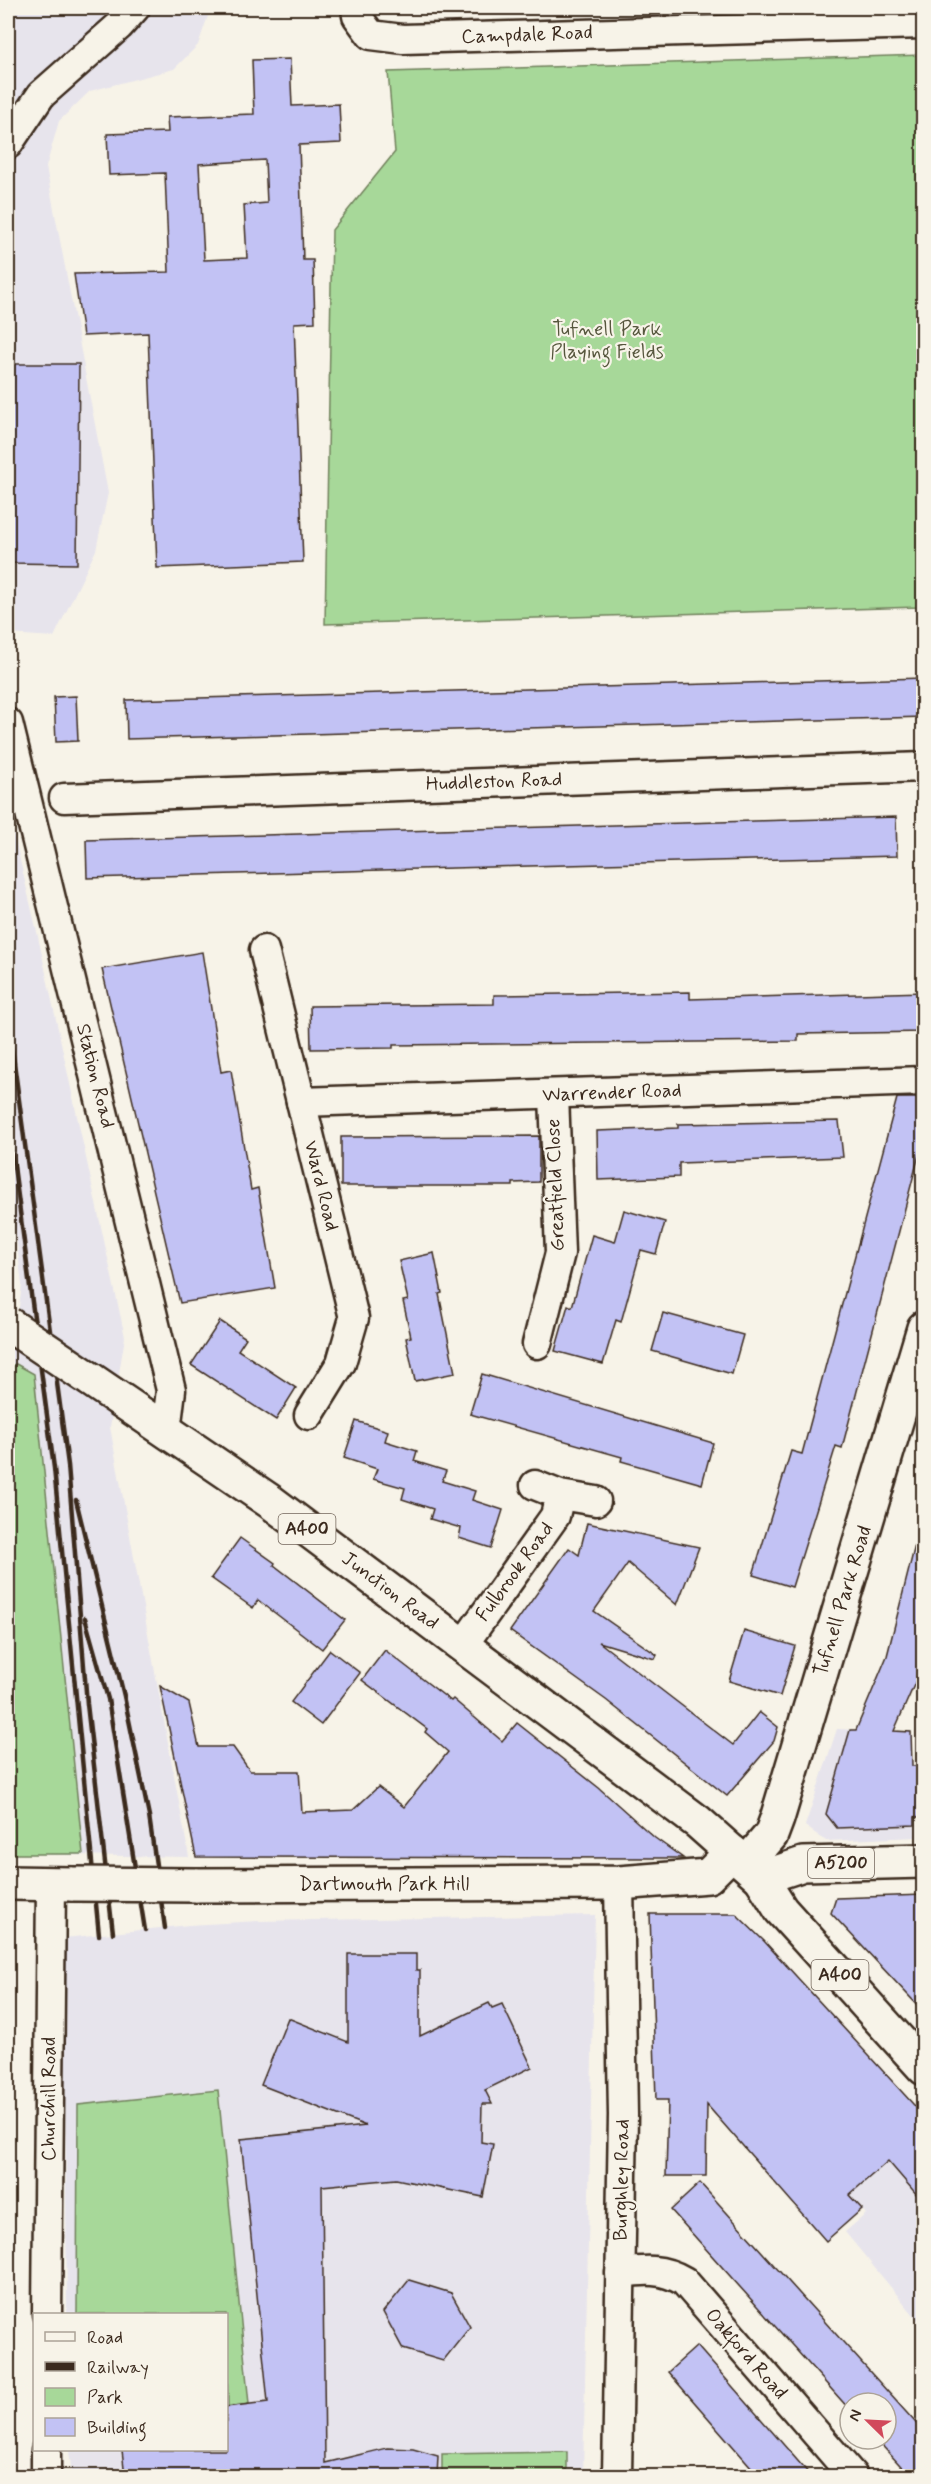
<svg xmlns="http://www.w3.org/2000/svg" width="931" height="2484" font-family="Mynerve,sans-serif">
  <style>
    .built { fill: #e7e4ec }
    .green { fill: #a7d899; stroke: #71815c; stroke-width: 1.5 }
    .building { fill: #c2c2f4; stroke: #3b2a1e; stroke-width: 1.5; fill-rule: evenodd }
    .lines { fill: none; stroke-linecap: round; stroke-linejoin: round }
    .minor-casing { stroke: #3b2a1e; stroke-width: 33 }
    .tertiary-casing { stroke: #3b2a1e; stroke-width: 38 }
    .primary-casing { stroke: #3b2a1e; stroke-width: 38 }
    .minor { stroke: #f7f3e8; stroke-width: 28 }
    .tertiary { stroke: #f7f3e8; stroke-width: 33 }
    .primary { stroke: #f7f3e8; stroke-width: 33 }
    .rail { stroke: #3b2a1e; stroke-width: 4.5 }
    .tertiary-bridge-casing { stroke: #3b2a1e; stroke-width: 38; stroke-linecap: butt }
    .primary-bridge-casing { stroke: #3b2a1e; stroke-width: 38; stroke-linecap: butt }
    .tertiary-bridge { stroke: #f7f3e8; stroke-width: 33 }
    .primary-bridge { stroke: #f7f3e8; stroke-width: 33 }
    .labels { text-anchor: middle; dominant-baseline: central; stroke-width: 4.5; stroke-linejoin: round; paint-order: stroke }
    .shield { fill: #f7f3e8; stroke: #73665b; stroke-width: 1.5 }
    .shield-label { font-size: 18px; font-weight: bold; fill: #3b2a1e }
    .street-label { font-size: 20px; fill: #3b2a1e; stroke: #f7f3e8 }
    .park-label { font-size: 20px; fill: #56563d; stroke: #f7f3e8 }
  </style>
  <rect width="100%" height="100%" fill="#f7f3e8"/>
  <filter id="ink" filterUnits="userSpaceOnUse"><feTurbulence type="fractalNoise" baseFrequency=".0167" numOctaves="2"/><feDisplacementMap in="SourceGraphic" scale="12" xChannelSelector="R" yChannelSelector="G"/><feConvolveMatrix kernelMatrix="1 2 1 2 8 2 1 2 1" color-interpolation-filters="sRGB"/></filter>
  <g filter="url(#ink)">
    <g class="built">
      <path d="M8,8H208L209,13L198,45L174,69L90,91L59,121L46,167L108,493L96,550L54,637L8,634Z"/>
      <path d="M8,810L37,932L125,1337L110,1427L189,1857L8,1854V1346L16,1329L22,1285L8,1171Z"/>
      <path d="M837,1729L911,1732L916,1837L826,1841L805,1826Z"/>
      <path d="M650,1914H736L764,1940L923,2117V2326L845,2232L866,2214L849,2195L654,2020Z"/>
      <path d="M595,1915L583,2476H72L69,2450H226V2314H67L64,1938L189,1925L259,1921Z"/>
    </g>
    <g class="green">
      <path d="M923,55L924,596L920,607L325,624L332,230L395,152L388,72Z"/>
      <path d="M16,1364L34,1374L83,1854H8V1366Z"/>
      <path d="M218,2090L249,2404L228,2407L226,2314H77L78,2105Z"/>
      <path d="M567,2452V2476H442V2454Z"/>
    </g>
    <g class="building">
      <path d="M290,59L292,106L339,104L341,143L299,145L303,260H313L315,322L294,323L303,562L157,568L148,333L83,336L74,274L169,272L165,173L109,175L107,134L168,132L167,117L254,114L252,60ZM265,160L267,203L244,205L247,258L204,260L199,164Z"/>
      <path d="M12,364H79L77,564L10,563Z"/>
      <path d="M924,678V717L127,739L126,700Z"/>
      <path d="M76,696L78,741L56,742L54,697Z"/>
      <path d="M896,817L897,856L87,878L86,840Z"/>
      <path d="M202,952L221,1072L231,1070L251,1190L258,1188L275,1288L180,1303L102,969Z"/>
      <path d="M690,992V999L924,992V1032L798,1034V1041L393,1045V1048L311,1049L310,1006L494,1004V995Z"/>
      <path d="M897,1098H924V1136L842,1448L836,1446L792,1587L753,1575L791,1451L802,1454Z"/>
      <path d="M839,1121L843,1157L679,1163V1177L598,1180L597,1131L678,1128V1124Z"/>
      <path d="M539,1136V1182L513,1183V1186H341V1137Z"/>
      <path d="M624,1210L665,1222L656,1254L641,1250L621,1322L616,1320L603,1364L555,1351L568,1305L572,1307L592,1235L615,1242Z"/>
      <path d="M434,1253L442,1293L439,1294L455,1373L415,1381L406,1338L411,1337L403,1301L408,1300L399,1261Z"/>
      <path d="M663,1313L743,1335L732,1374L652,1351Z"/>
      <path d="M220,1321L246,1338L238,1350L296,1388L276,1420L191,1365Z"/>
      <path d="M482,1374L713,1443L702,1484L621,1461L622,1457L470,1414Z"/>
      <path d="M356,1421L388,1431L385,1441L417,1451L414,1461L446,1471L442,1481L475,1491L472,1500L503,1510L491,1548L459,1538L461,1528L430,1519L433,1509L402,1499L405,1488L373,1479L377,1469L344,1458Z"/>
      <path d="M587,1523L699,1547L677,1605L628,1563L594,1611L657,1655L655,1659L599,1642L733,1745L759,1712L778,1727L774,1741L727,1796L606,1700L510,1631L569,1548L579,1555Z"/>
      <path d="M240,1538L275,1563L274,1565L345,1620L322,1649L258,1600L253,1608L211,1578Z"/>
      <path d="M915,1545L924,1546V1662L894,1731L911,1732L912,1766H924V1817H915V1825L837,1828L826,1814L850,1730H856L887,1656Z"/>
      <path d="M744,1631L795,1646L780,1696L729,1681Z"/>
      <path d="M330,1650L360,1673L321,1725L291,1702Z"/>
      <path d="M385,1650L451,1701L453,1699L502,1741L517,1723L599,1788L655,1838L683,1858L196,1857L160,1686L189,1703L199,1747H233L250,1771H299L302,1812L353,1810L378,1787L404,1807L448,1752L425,1732L427,1729L362,1680Z"/>
      <path d="M924,1895V2012L831,1913L836,1898Z"/>
      <path d="M650,1914H736L764,1941L924,2116V2203L888,2161L849,2195L862,2209L826,2241L707,2105L706,2176H666L668,2100H656Z"/>
      <path d="M348,1954H416V1970H420V2036L489,2003L492,2008L502,2004L532,2067L485,2090L492,2104H482L481,2142L493,2144L483,2197L396,2179L322,2186L325,2463L387,2448L413,2449L438,2456L437,2476H125L122,2450H226V2407L268,2402L241,2139L366,2126L261,2085L288,2018L348,2042Z"/>
      <path d="M700,2183L924,2432V2476H910L876,2439H886V2403H850V2410L671,2210Z"/>
      <path d="M409,2280L451,2293L470,2327L443,2361L403,2349L383,2312Z"/>
      <path d="M697,2346L811,2476H759L668,2372Z"/>
    </g>
    <g class="lines">
      <defs>
        <g id="minor">
          <path d="M356,8L357,16L371,35L403,39L924,24"/>
          <path d="M8,144L41,95L119,26L135,8"/>
          <path d="M8,723L171,1390L166,1431"/>
          <path d="M64,798L924,767"/>
          <path d="M264,950L354,1318L341,1363L309,1415"/>
          <path d="M301,1102L924,1081"/>
          <path d="M537,1344L560,1253L554,1095"/>
          <path d="M535,1485L560,1495L596,1501"/>
          <path d="M463,1645L555,1516L560,1495"/>
          <path d="M620,2273C645,2270 662,2268 684,2281L853,2476"/>
          <path d="M47,2314L51,1883"/>
          <path d="M46,2450V2476"/>
          <path d="M617,2476L623,2115L619,1883"/>
        </g>
        <g id="tertiary">
          <path d="M746,1864L771,1835L777,1819L924,1328"/>
          <path d="M8,1883L73,1884"/>
          <path d="M195,1885L619,1883L708,1876L732,1852"/>
        </g>
        <g id="primary">
          <path d="M90,1379L271,1502L698,1822L761,1878L781,1910L924,2068"/>
          <path d="M761,1878L803,1864L924,1861"/>
        </g>
      </defs>
      <use href="#minor" class="minor-casing"/>
      <use href="#tertiary" class="tertiary-casing"/>
      <use href="#primary" class="primary-casing"/>
      <use href="#minor" class="minor"/>
      <use href="#tertiary" class="tertiary"/>
      <use href="#primary" class="primary"/>
      <g class="rail">
        <path d="M8,1018L68,1465L87,1704L113,1933"/>
        <path d="M8,1121L54,1468L99,1935"/>
        <path d="M76,1500L124,1696L149,1816L165,1928"/>
        <path d="M85,1618L108,1699L145,1930"/>
      </g>
      <defs>
        <path id="tertiary-bridge" d="M73,1884L195,1885"/>
        <path id="primary-bridge" d="M8,1324L90,1379"/>
      </defs>
      <use href="#tertiary-bridge" class="tertiary-bridge-casing"/>
      <use href="#primary-bridge" class="primary-bridge-casing"/>
      <use href="#tertiary-bridge" class="tertiary-bridge"/>
      <use href="#primary-bridge" class="primary-bridge"/>
    </g>
  </g>
  <g class="labels">
    <g class="shield">
      <rect x="278.5" y="1514" width="57" height="30" rx="4.5"/>
      <rect x="808" y="1848" width="66" height="30" rx="4.5"/>
      <rect x="811.5" y="1960" width="57" height="30" rx="4.5"/>
    </g>
    <g class="shield-label">
      <text x="307" y="1529">A400</text>
      <text x="841" y="1863">A5200</text>
      <text x="840" y="1975">A400</text>
    </g>
    <g class="street-label">
      <text transform="translate(527 35) rotate(-2)">Campdale Road</text>
      <text transform="translate(494 782) rotate(-2)">Huddleston Road</text>
      <text transform="translate(95 1076) rotate(76)">Station Road</text>
      <text transform="translate(612 1093) rotate(-2)">Warrender Road</text>
      <text transform="translate(556 1185) rotate(-92)">Greatfield Close</text>
      <text transform="translate(321 1186) rotate(76)">Ward Road</text>
      <text transform="translate(515 1572) rotate(-54)">Fulbrook Road</text>
      <text transform="translate(390 1591) rotate(37)">Junction Road</text>
      <text transform="translate(843 1601) rotate(-73)">Tufnell Park Road</text>
      <text x="384" y="1884">Dartmouth Park Hill</text>
      <text transform="translate(49 2099) rotate(-90)">Churchill Road</text>
      <text transform="translate(622 2180) rotate(-89)">Burghley Road</text>
      <text transform="translate(746 2354) rotate(49)">Oakford Road</text>
    </g>
    <g class="park-label">
      <text x="607" y="329">Tufnell Park<tspan x="607" dy="23">Playing Fields</tspan></text>
    </g>
  </g>
  <rect width="931" height="2484" fill="none" stroke="#f7f3e8" stroke-width="30"/>
  <rect x="15" y="15" width="901" height="2454" fill="none" stroke="#3b2a1e" stroke-width="2" filter="url(#ink)"/>
  <rect x="33" y="2313" width="195" height="138" fill="#f7f3e8" stroke="#aca397" stroke-width="1.5"/>
  <rect x="45" y="2332" width="30" height="9" fill="#f7f3e8" stroke="#aca397" stroke-width="1.5"/>
  <text x="87" y="2343" font-size="18" fill="#3b2a1e">Road</text>
  <rect x="45" y="2362" width="30" height="9" fill="#3b2a1e" stroke="#aca397" stroke-width="1.5"/>
  <text x="87" y="2373" font-size="18" fill="#3b2a1e">Railway</text>
  <rect x="45" y="2388" width="30" height="18" fill="#a7d899" stroke="#aca397" stroke-width="1.5"/>
  <text x="87" y="2403" font-size="18" fill="#3b2a1e">Park</text>
  <rect x="45" y="2418" width="30" height="18" fill="#c2c2f4" stroke="#aca397" stroke-width="1.5"/>
  <text x="87" y="2433" font-size="18" fill="#3b2a1e">Building</text>
  <g transform="translate(868 2421) rotate(294)"><circle r="28" fill="#f7f3e8" stroke="#aca397" stroke-width="1.5"/>
  <path d="M0-4.5L10 22L0 15L-10 22Z" fill="#d1495b"/>
  <text y="-9" font-size="16" font-weight="bold" text-anchor="middle" fill="#3b2a1e">N</text>
  </g>
</svg>
